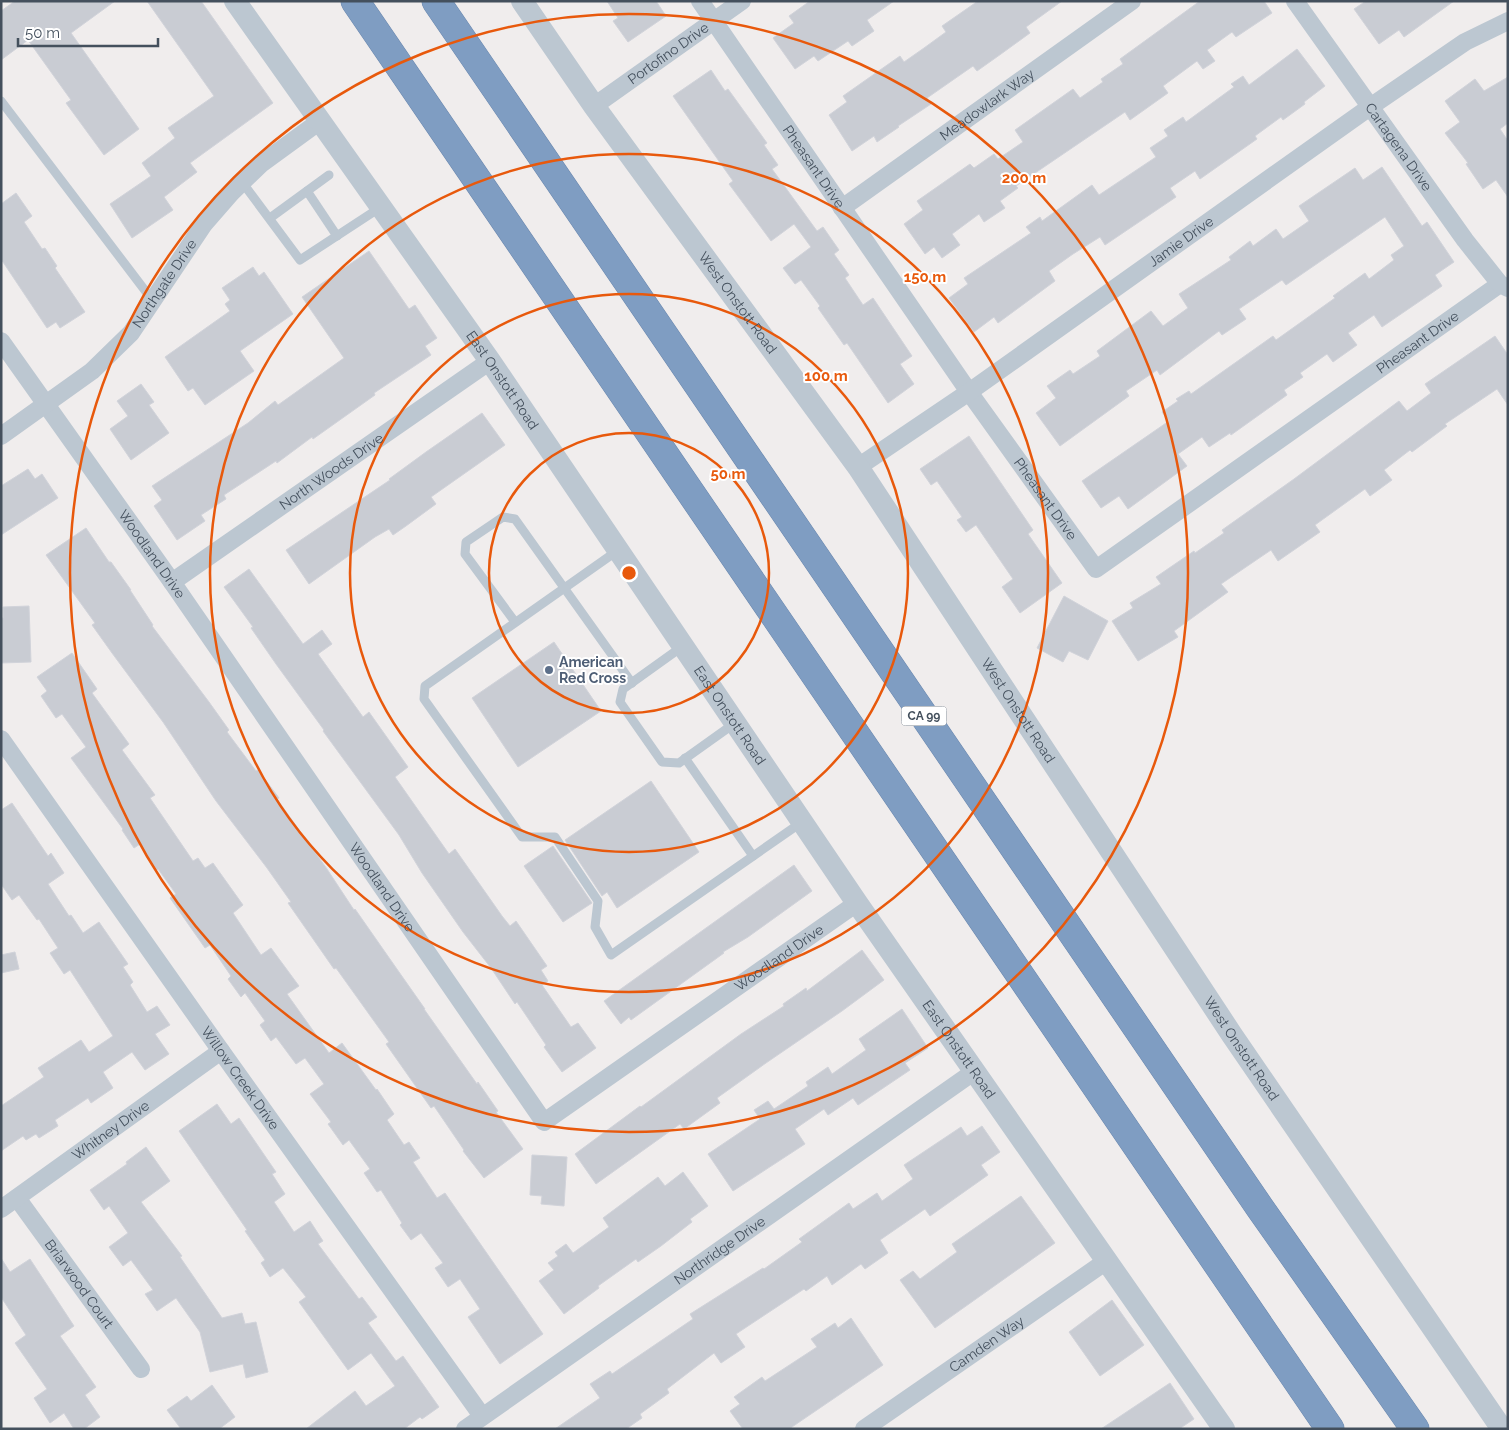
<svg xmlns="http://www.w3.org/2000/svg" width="1509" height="1430" font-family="Raleway,sans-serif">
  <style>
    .building { fill: #c9ccd3; stroke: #d1d3da }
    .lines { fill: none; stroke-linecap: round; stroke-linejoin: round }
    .motorway-casing { stroke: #6b88ae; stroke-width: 29 }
    .service { stroke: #bcc7d1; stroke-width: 9 }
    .minor { stroke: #bcc7d1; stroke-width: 18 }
    .tertiary { stroke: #bcc7d1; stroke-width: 22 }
    .motorway { stroke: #7f9dc2; stroke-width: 28 }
    .ring { fill: none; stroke: #e8590c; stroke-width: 2.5 }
    .service-dot { fill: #5c6f8a; stroke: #fff; stroke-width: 2 }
    .labels { text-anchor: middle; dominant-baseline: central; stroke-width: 4; stroke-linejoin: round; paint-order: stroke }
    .shield { fill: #fff; stroke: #7c848e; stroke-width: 1 }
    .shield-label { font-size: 12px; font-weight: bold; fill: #44505d }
    .street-label { font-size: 14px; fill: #44505d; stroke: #fff }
    .service-label { font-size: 14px; font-weight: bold; fill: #4e5e75; stroke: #fff; text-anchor: start }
    .centre { fill: #e8590c; stroke: #fff; stroke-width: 2.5 }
    .ring-label { font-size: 15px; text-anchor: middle; font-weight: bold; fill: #e8590c; stroke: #fff; stroke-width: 4; stroke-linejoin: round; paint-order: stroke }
  </style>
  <rect width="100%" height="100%" fill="#f0eded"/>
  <g class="building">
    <path d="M15,1H115L71,33L139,129L104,155L66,103L71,100L28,40L1,60V11Z"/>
    <path d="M147,1H201L273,103L190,163L197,172L164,197L173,210L132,238L110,204L151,176L142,163L175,138L168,128L214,96Z"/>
    <path d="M607,1H656L666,16L628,42L613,21L618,18Z"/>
    <path d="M810,1H894L867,20L874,31L852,46L848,41L818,61L814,56L795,69L773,38L794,23L789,16Z"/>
    <path d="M978,1H1062L1026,27L1030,33L1001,54L977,71L973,66L927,98L931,104L898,126L899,127L877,142L874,136L852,151L829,115L847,102L843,96L900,56L904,62L924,48L946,32L942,26Z"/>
    <path d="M1200,1H1264L1272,13L1236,37L1232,32L1207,50L1215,61L1203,69L1197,61L1163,86L1168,93L1130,120L1125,112L1016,186L1018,188L1000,201L1005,208L984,222L979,214L952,234L960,245L942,258L934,247L925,254L904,224L923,210L917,201L970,164L974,168L994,154L998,159L1023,142L1015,130L1073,89L1080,98L1103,82L1101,79L1123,64L1120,59Z"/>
    <path d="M1366,1H1454L1404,37L1399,30L1379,44L1354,9Z"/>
    <path d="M1297,49L1325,86L1304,102L1305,104L1283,120L1281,117L1255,136L1257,139L1200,179L1195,171L1170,188L1176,197L1105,245L1100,237L1073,254L1049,271L1055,281L998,323L994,317L974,332L949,298L968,284L964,278L1031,233L1026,227L1040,217L1042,221L1092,185L1099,195L1156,157L1150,148L1168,136L1164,130L1183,117L1186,122L1234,87L1231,84L1243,76L1249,85Z"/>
    <path d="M711,70L725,91L728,89L767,143L764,145L778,165L772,169L817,231L823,227L839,250L834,254L849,275L845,278L863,305L873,298L912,356L900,364L914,384L888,403L847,343L844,345L818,308L820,306L801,280L795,284L783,268L811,247L794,224L771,241L729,184L733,181L673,96Z"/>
    <path d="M1508,77V123L1500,129L1508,141V197L1496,180L1483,189L1466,164L1468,163L1445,133L1460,122L1445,101L1475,79L1484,91Z"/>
    <path d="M1382,167L1422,226L1427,222L1454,262L1435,275L1442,286L1382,327L1374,315L1348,333L1357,345L1333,362L1327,354L1300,373L1303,377L1284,390L1287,395L1231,435L1230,433L1209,447L1202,437L1178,454L1187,466L1128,509L1119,496L1101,508L1082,481L1169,421L1162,412L1178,401L1176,399L1189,391L1191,394L1273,336L1276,340L1335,298L1333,296L1365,273L1369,279L1394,260L1391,255L1404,246L1385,217L1286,285L1282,280L1239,309L1246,319L1222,335L1219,331L1160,375L1157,370L1126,391L1129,396L1060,446L1036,413L1056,398L1047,386L1070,370L1073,374L1100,356L1097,351L1151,311L1163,326L1188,308L1179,294L1231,260L1229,257L1250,241L1253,246L1276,229L1283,239L1309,221L1299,206L1355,168L1363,180Z"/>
    <path d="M16,193L32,216L24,222L42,249L45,248L57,266L55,268L85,312L60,328L56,322L47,328L1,259V204Z"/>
    <path d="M369,251L409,309L415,305L437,338L425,346L431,355L374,393L375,395L313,439L312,437L277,463L276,461L224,495L226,499L201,515L205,521L177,540L154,506L162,500L152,486L248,423L275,401L278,405L344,358L302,297Z"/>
    <path d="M253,267L259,276L264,272L293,314L240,351L254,371L205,405L193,388L188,391L165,357L230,311L225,304L230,300L222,288Z"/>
    <path d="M1495,336L1508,355V405L1497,389L1445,424L1447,426L1412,452L1410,450L1384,470L1392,480L1370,496L1365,489L1315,525L1320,532L1278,561L1271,550L1221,584L1228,592L1174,631L1178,637L1138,661L1112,621L1133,608L1130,603L1161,584L1156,577L1194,551L1195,553L1224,533L1222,530L1294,479L1399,401L1407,411L1431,393L1425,384Z"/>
    <path d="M141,384L154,402L149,405L169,433L131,460L110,429L128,416L117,401Z"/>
    <path d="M482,413L505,445L431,497L436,504L406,526L393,535L389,529L375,537L309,584L286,550L390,480L389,479L426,452Z"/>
    <path d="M969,436L1033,530L1028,534L1062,583L1020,613L1002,587L1013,579L976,525L966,532L957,520L962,517L937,481L931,485L920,469Z"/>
    <path d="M28,469L35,479L42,474L58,498L1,535V486Z"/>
    <path d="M86,528L109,562H111L131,590H130L153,625L152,626L209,702L229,730L227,732L256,771L258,770L279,798L277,799L327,869L354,910L355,909L399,972L425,1009H424L477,1084L478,1082L498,1111L496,1112L523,1149L484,1178L463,1151L464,1150L434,1106L431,1108L386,1044L389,1042L336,968L334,969L288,903L291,902L267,868L216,801L163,722L112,653L92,625L95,623L46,555Z"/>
    <path d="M249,569L303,644L322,630L332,644L318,654L363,717L369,712L408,767L395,777L449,854L455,849L502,916L510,926L516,921L547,966L541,970L548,981L542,985L571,1027L578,1023L596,1048L562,1072L544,1047L546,1045L517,1002L515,1004L491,968L463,932L422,873L399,835L323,731L324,730L276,664L251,628L253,627L224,587Z"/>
    <path d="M1064,596L1108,621L1088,660L1069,651L1063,662L1037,648Z"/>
    <path d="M29,606L31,662L1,663V618H3V607Z"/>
    <path d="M554,642L601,711L518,767L472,698Z"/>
    <path d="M72,653L97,689L92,693L129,744L122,750L155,795L150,798L193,861L198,858L205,868L213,863L243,905L233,913L261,955L271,948L299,986L287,994L329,1053L342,1043L376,1090L377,1089L394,1114L387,1120L404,1145L409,1142L420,1158L413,1162L437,1198L445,1193L543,1334L500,1364L468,1317L480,1309L460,1279L448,1287L435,1268L443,1263L421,1233L411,1240L400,1225L402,1223L381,1190L377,1192L364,1173L370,1169L349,1140L343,1145L328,1124L331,1122L310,1094L324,1084L305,1058L296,1064L276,1037L271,1041L260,1025L265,1021L245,993L241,997L228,979L231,976L210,945L205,948L170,898L176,894L158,869L157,870L140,844L134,848L122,830L123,829L71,758L86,747L62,714L56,718L41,696L47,691L37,677Z"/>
    <path d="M651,781L699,852L617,908L607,892L602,896L565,840Z"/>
    <path d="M12,803L48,856L51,853L64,873L48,884L69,916L71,915L83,933L99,922L128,964L123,967L133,982L130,985L147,1012L157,1006L170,1025L155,1034L169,1054L145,1070L132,1052L103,1072L113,1088L91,1103L88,1098L55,1120L58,1126L39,1138L36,1134L26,1140L23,1136L1,1151V1106L44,1077L38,1068L81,1040L89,1052L113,1036L70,970L64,974L50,953L58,948L39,919L37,920L19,895L12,900L1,884V810Z"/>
    <path d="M553,846L592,903L563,922L524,866Z"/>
    <path d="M794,865L812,891L748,937L723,952L724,953L631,1020L629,1017L621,1024L604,1001Z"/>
    <path d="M862,950L884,980L842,1011L766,1063L717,1098L720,1103L684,1129L680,1124L596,1184L575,1154L640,1106L641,1107L741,1034L784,1006L783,1004L806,988L807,991Z"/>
    <path d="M15,952L19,969L1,973V955Z"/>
    <path d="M902,1009L928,1048L905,1063L910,1070L858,1105L853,1098L828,1115L824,1109L795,1129L805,1144L733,1191L708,1154L760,1119L754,1110L768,1101L774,1109L808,1086L806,1082L828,1067L832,1074L866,1050L859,1039Z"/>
    <path d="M217,1104L231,1124L239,1118L276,1172L272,1174L285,1194L274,1202L294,1232L310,1221L323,1241L318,1244L359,1299L362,1297L377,1317L368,1323L396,1361L403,1356L439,1407L422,1419L420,1417L404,1429H306L355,1391L366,1406L395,1386L371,1353L348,1370L299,1302L306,1297L283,1268L270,1277L261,1263L265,1260L245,1231L247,1230L179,1131Z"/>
    <path d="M982,1126L1000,1152L981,1165L988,1175L930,1216L925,1209L880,1240L888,1253L865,1269L861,1264L832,1285L827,1276L806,1291L804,1289L736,1334L745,1347L721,1363L714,1353L667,1389L669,1393L640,1414L642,1418L626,1429H555L600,1398L590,1384L610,1371L612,1374L693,1319L690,1314L763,1268L764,1269L802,1242L799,1239L849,1203L853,1209L877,1193L882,1201L913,1179L904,1165L961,1127L967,1136Z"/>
    <path d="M146,1147L170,1181L141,1202L182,1256L180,1257L222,1318L242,1313L245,1324L256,1322L268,1372L246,1378L243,1364L210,1372L200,1332L176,1298L157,1311L145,1294L153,1290L131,1260L123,1266L109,1247L128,1233L109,1206L104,1210L90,1190L127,1164L126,1162Z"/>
    <path d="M532,1155L567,1157L564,1206L541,1204L542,1196L530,1195Z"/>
    <path d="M683,1172L708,1206L690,1219L692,1222L661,1246L638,1262L636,1259L598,1286L599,1288L564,1314L539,1281L554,1270L548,1263L558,1256L555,1252L566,1244L573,1253L609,1227L603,1218L658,1177L665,1186Z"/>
    <path d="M1021,1196L1055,1243L935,1328L900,1280L913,1271L920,1279L957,1252L952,1244Z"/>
    <path d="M1,1258L10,1272L30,1259L74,1326L60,1336L96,1387L85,1395L100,1417L84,1429H74L64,1413L50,1423L34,1398L47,1389L15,1343L26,1335L1,1297Z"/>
    <path d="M1112,1300L1144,1345L1100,1376L1069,1332Z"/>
    <path d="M851,1318L883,1365L789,1429H743L730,1411L740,1404L734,1397L762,1377L765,1381L817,1347L811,1339L835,1323L838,1328Z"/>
    <path d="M1170,1383L1194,1419L1179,1429H1101Z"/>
    <path d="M212,1385L235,1417L219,1429H181L167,1410L187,1396L191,1401Z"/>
  </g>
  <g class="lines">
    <defs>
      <g id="motorway">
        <path d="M355,1L1330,1429"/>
        <path d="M436,1L1260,1208L1415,1429"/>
      </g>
    </defs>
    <use href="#motorway" class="motorway-casing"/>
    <g class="service">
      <path d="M1,101L153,301"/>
      <path d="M242,182L300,260L381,207"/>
      <path d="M307,191L337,236"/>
      <path d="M270,218L329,175"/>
      <path d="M617,551L425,686L424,699L522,837H555L598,901L595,927L611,955L802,822"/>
      <path d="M515,622L465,554L466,542L503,517L515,519L632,683"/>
      <path d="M683,646L623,689L620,702L662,762L679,763L735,723"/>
      <path d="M685,758L753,856"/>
    </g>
    <g class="minor">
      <path id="s1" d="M700,1L969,392L1096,569L1500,284"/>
      <path id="s2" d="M1295,1L1465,240L1500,284L1508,288"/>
      <path id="s3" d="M594,106L742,1"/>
      <path id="s4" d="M842,208L1132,1"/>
      <path id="s5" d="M1,341L172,582L544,1122L857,903"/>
      <path id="s6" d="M1,436L92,371L131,333L204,224L231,193L261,164L320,121"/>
      <path id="s7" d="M858,467L969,392L1370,107L1465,42L1508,21"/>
      <path id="s8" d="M172,582L490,361"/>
      <path id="s9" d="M1,739L221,1051L482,1416"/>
      <path id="s10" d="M17,1198L141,1369"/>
      <path id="s11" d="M1,1209L221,1051"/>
      <path id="s12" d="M465,1429L975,1071"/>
      <path id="s13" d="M864,1429L1108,1260"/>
    </g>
    <g class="tertiary">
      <path id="s14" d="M235,1L490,361L857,903L1224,1429"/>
      <path id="s15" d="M522,1L594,106L858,467L1232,1035L1502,1429"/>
    </g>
    <use href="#motorway" class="motorway"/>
  </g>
  <g class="ring">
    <circle cx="629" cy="573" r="140"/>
    <circle cx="629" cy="573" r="279"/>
    <circle cx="629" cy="573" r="419"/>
    <circle cx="629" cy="573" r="559"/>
  </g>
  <circle class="service-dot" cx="549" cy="670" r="5"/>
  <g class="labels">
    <rect class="shield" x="901.5" y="706.5" width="45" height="19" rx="4"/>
    <g class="shield-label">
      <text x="924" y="716">CA 99</text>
    </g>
    <g class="street-label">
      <text stroke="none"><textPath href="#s3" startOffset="91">Portofino Drive</textPath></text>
      <text stroke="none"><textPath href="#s4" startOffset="178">Meadowlark Way</textPath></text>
      <text stroke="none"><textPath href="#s2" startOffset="179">Cartagena Drive</textPath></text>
      <text stroke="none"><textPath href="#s1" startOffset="201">Pheasant Drive</textPath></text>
      <text stroke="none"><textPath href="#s7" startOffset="394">Jamie Drive</textPath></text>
      <text stroke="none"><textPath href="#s6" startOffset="226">Northgate Drive</textPath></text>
      <text stroke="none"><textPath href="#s15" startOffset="371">West Onstott Road</textPath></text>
      <text stroke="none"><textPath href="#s1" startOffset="1086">Pheasant Drive</textPath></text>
      <text stroke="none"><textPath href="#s14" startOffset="464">East Onstott Road</textPath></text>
      <text stroke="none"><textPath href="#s8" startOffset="194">North Woods Drive</textPath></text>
      <text stroke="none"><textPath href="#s1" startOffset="606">Pheasant Drive</textPath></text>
      <text stroke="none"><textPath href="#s5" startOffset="261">Woodland Drive</textPath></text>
      <text stroke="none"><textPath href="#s15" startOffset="866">West Onstott Road</textPath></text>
      <text stroke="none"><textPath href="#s14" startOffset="869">East Onstott Road</textPath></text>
      <text stroke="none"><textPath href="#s5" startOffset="666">Woodland Drive</textPath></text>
      <text stroke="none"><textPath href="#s5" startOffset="1238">Woodland Drive</textPath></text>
      <text stroke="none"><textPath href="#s15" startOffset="1271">West Onstott Road</textPath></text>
      <text stroke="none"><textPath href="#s14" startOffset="1274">East Onstott Road</textPath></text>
      <text stroke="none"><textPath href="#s9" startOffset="415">Willow Creek Drive</textPath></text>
      <text stroke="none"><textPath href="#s11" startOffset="135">Whitney Drive</textPath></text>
      <text stroke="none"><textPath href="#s12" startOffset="311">Northridge Drive</textPath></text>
      <text stroke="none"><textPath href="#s10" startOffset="106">Briarwood Court</textPath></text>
      <text stroke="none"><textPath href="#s13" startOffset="149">Camden Way</textPath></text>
    </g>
    <g class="service-label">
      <text x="559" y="662">American<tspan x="559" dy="16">Red Cross</tspan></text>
    </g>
  </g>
  <circle cx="629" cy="573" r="8" class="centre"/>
  <g class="ring-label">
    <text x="1024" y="183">200 m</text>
    <text x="925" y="282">150 m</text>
    <text x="826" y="381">100 m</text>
    <text x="728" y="479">50 m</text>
  </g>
  <rect width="1509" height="1430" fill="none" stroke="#44505d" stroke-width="5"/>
  <path d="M18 38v8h140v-8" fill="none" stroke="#44505d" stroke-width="2.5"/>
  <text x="25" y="38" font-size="15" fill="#44505d" stroke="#ffffff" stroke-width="4" paint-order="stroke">50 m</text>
</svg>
